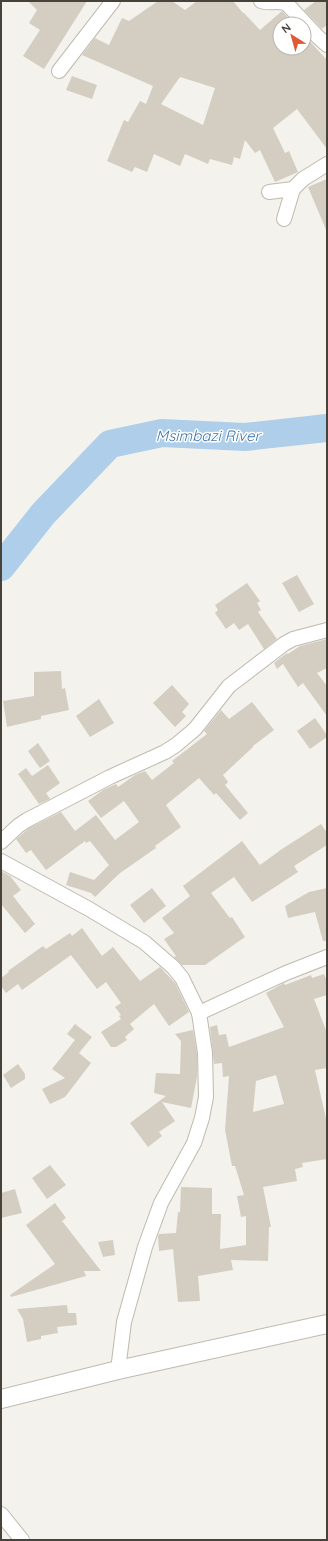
<svg xmlns="http://www.w3.org/2000/svg" width="328" height="1541" font-family="Quicksand,sans-serif">
  <style>
    .lines { fill: none; stroke-linecap: round; stroke-linejoin: round }
    .river { stroke: #afcee9; stroke-width: 28 }
    .building { fill: #d4cec2; fill-rule: evenodd }
    .minor-casing { stroke: #bfbaaf; stroke-width: 16 }
    .tertiary-casing { stroke: #bfbaaf; stroke-width: 20 }
    .minor { stroke: #fff; stroke-width: 14 }
    .tertiary { stroke: #fff; stroke-width: 18 }
    .labels { text-anchor: middle; dominant-baseline: central; stroke-width: 3; stroke-linejoin: round; paint-order: stroke }
    .water-label { font-size: 15px; font-style: italic; fill: #3e75a8; stroke: #fff }
  </style>
  <rect width="100%" height="100%" fill="#f4f2ec"/>
  <g class="lines">
    <path class="river" d="M1,567L43,514L110,444L162,433L245,437L327,428"/>
  </g>
  <g class="building">
    <path d="M28,1H87L44,69L23,56L40,30L29,23L37,10Z"/>
    <path d="M158,1H172L185,10L197,1H233L243,13H244L260,30L282,11L294,24H280V48H304V35L327,60V149L297,109L273,128L285,153L289,151L298,172L275,182L260,150L255,153L245,140L240,159L234,157L232,165L210,159L208,164L185,154L180,166L154,154L147,172L135,167L132,172L107,161L124,120L128,122L140,101L146,104L153,86L82,55L95,38L109,45L122,18L129,21ZM180,77L215,88L203,125L161,104Z"/>
    <path d="M316,1H327V25L322,29L304,10Z"/>
    <path d="M72,76L97,85L92,99L66,90Z"/>
    <path d="M327,179V232L308,187Z"/>
    <path d="M297,575L314,604L299,612L282,583Z"/>
    <path d="M247,583L260,601L257,603L261,610L258,612L277,639L264,649L248,624L239,630L234,623L226,629L215,613L218,610L215,605Z"/>
    <path d="M327,639V668L317,673L327,686V716L303,683L298,687L283,664L277,669L274,663L287,653L288,654L300,646Z"/>
    <path d="M61,671L62,689L65,688L69,710L41,716V719L7,727L3,701L34,696V672Z"/>
    <path d="M172,685L189,704L182,712L186,716L175,727L153,703Z"/>
    <path d="M99,699L114,723L90,737L76,716Z"/>
    <path d="M252,702L274,730L253,746V747L223,775L228,782L225,785L248,813L240,820L216,793L214,795L199,778L166,805L181,827L155,846L156,848L120,873L95,897L91,893L66,885L70,872L94,880L109,865L90,841L86,843L85,841L46,870L31,850L26,853L16,839L31,827L61,812L75,831L96,815L115,840L139,822L124,801L101,818L88,801L103,790L116,784L118,787L135,775L145,771L152,780L174,763L172,761L207,734L204,731L221,710L229,719Z"/>
    <path d="M315,718L327,735V737L310,749L297,731Z"/>
    <path d="M38,743L50,761L40,768L28,751Z"/>
    <path d="M48,765L60,783L46,793L50,799L39,804L18,774L26,768L32,776Z"/>
    <path d="M321,824L327,833V845L294,866L298,872L252,902L234,877L211,893L230,918L232,917L245,937L205,965H182L174,957L176,956L164,939L174,933L162,918L190,896L183,886L242,841L260,865L282,849Z"/>
    <path d="M1,871L10,876L21,890L13,896L35,924L25,933L1,904Z"/>
    <path d="M152,888L166,906L144,923L130,905Z"/>
    <path d="M327,888V941H323L315,912L288,918L285,906L309,892Z"/>
    <path d="M82,928L102,956L113,947L140,981L160,967L175,983L189,1012L169,1026L154,1004L130,1024L134,1029L125,1037L127,1040L116,1047H111L101,1032L121,1019L119,1016L121,1015L115,1007L121,1003L106,982L97,989L71,955L22,990L18,984L6,993L1,986V978L9,972L8,971L43,946L46,949L70,933L72,936Z"/>
    <path d="M324,974L327,981V995L314,999L327,1033V1068L315,1070L327,1123V1159L302,1163L303,1167L295,1169L297,1181L263,1187L271,1227H269L268,1261L231,1260L233,1270L198,1276L200,1301L178,1302L173,1249L159,1251L158,1236L159,1234L176,1233L178,1212H180L181,1187L212,1188V1214H221L220,1249L246,1245V1216L241,1217L237,1196L244,1195L235,1166H232L225,1130L229,1076L223,1077L222,1063L214,1064L210,1027L217,1025L219,1035L226,1034L229,1047L284,1027L266,993L284,983L285,985L311,975L312,978ZM276,1075L284,1104L253,1112L256,1081Z"/>
    <path d="M75,1024L92,1037L79,1053L91,1063L65,1097L50,1104L42,1089L65,1078L52,1069L75,1040L67,1034Z"/>
    <path d="M193,1030L197,1054V1077L191,1108L162,1102L175,1121L159,1132L162,1136L148,1147L130,1123L166,1096L154,1093L156,1073L180,1074L181,1041L175,1034Z"/>
    <path d="M18,1064L25,1074V1079L11,1088L3,1075Z"/>
    <path d="M50,1165L66,1185L47,1199L32,1178Z"/>
    <path d="M15,1189L22,1213L1,1218V1193Z"/>
    <path d="M55,1203L66,1218L62,1221L101,1271H84L86,1276L11,1297L10,1295L55,1264L26,1225Z"/>
    <path d="M113,1240L115,1255L103,1257L98,1242Z"/>
    <path d="M67,1305L68,1313H76L77,1325L57,1327L58,1333L41,1336V1339L27,1342L23,1319L17,1309Z"/>
  </g>
  <g class="lines">
    <defs>
      <g id="minor">
        <path d="M261,1C270,4 279,0 287,4L318,37L327,45"/>
        <path d="M59,71L113,1"/>
        <path d="M269,192L293,189L303,179L327,164"/>
        <path d="M284,219L293,189"/>
        <path d="M1,842L18,826L27,820L110,777L165,752L176,745L195,729L229,686L284,644L293,639L327,630"/>
        <path d="M1,861L89,909L144,942L173,967L182,978L199,1013L205,1053L206,1097L202,1118L194,1143L161,1203L145,1247L124,1322L118,1370"/>
        <path d="M199,1013L286,973L327,957"/>
        <path d="M1,1514L22,1540"/>
      </g>
      <path id="tertiary" d="M1,1399L118,1370L327,1324"/>
    </defs>
    <use href="#minor" class="minor-casing"/>
    <use href="#tertiary" class="tertiary-casing"/>
    <use href="#minor" class="minor"/>
    <use href="#tertiary" class="tertiary"/>
  </g>
  <g class="labels">
    <g class="water-label">
      <text x="208" y="435">Msimbazi River</text>
    </g>
  </g>
  <rect width="328" height="1541" fill="none" stroke="#48433a" stroke-width="4"/>
  <g transform="translate(292 36) rotate(323)"><circle r="19" fill="#ffffff" stroke="#b6b4b0"/>
  <path d="M0-3L7 15L0 10L-7 15Z" fill="#e25a34"/>
  <text y="-6" font-size="11" font-weight="bold" text-anchor="middle" fill="#48433a">N</text>
  </g>
</svg>
